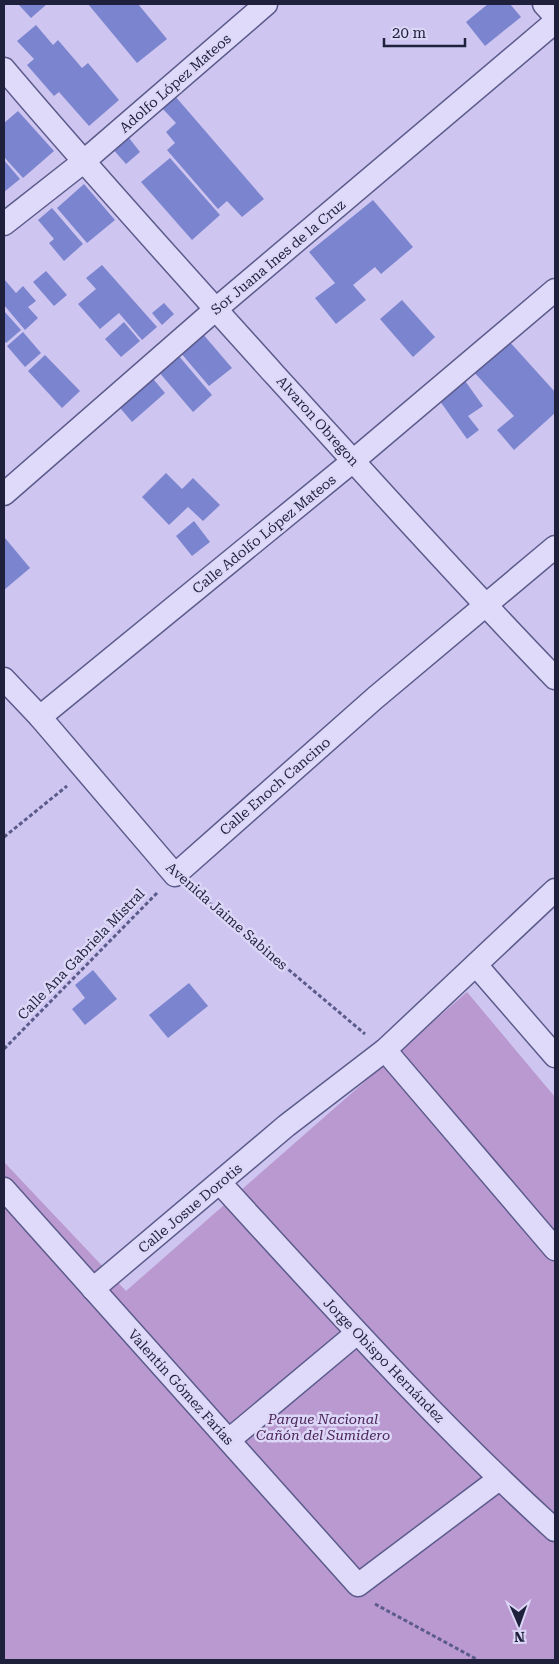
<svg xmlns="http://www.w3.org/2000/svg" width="559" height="1664" font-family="'Roboto Serif',serif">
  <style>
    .green { fill: #b999cf }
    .building { fill: #7b84cf }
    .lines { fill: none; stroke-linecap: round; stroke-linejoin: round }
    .minor-casing { stroke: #5b5b8c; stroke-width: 25 }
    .path { stroke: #5b5b8c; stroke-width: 3; stroke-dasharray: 4 2.5; stroke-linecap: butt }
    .minor { stroke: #e0dafa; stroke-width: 22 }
    .labels { text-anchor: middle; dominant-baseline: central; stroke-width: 5; stroke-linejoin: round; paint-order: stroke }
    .street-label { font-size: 14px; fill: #1f203c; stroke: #dcd6f7 }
    .park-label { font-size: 14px; font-style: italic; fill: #4b2559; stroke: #dcd6f7 }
  </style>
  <rect width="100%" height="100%" fill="#cec6f0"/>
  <path class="green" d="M467,992L555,1097V1660H4V1162L126,1291Z"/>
  <g class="building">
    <path d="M18,4H47L31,18Z"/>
    <path d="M88,4H138L167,39L137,63Z"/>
    <path d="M488,4H510L521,17L485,46L466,22Z"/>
    <path d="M36,25L53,45L58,40L82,68L88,63L119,100L89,126L59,92L54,96L27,65L34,59L17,41Z"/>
    <path d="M175,96L264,199L242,217L227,201L218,209L167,150L175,143L166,132L176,123L162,108Z"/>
    <path d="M18,111L54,151L23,178L4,157V123Z"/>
    <path d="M126,134L140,152L126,164L111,147Z"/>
    <path d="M170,158L220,215L192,240L141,182Z"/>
    <path d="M4,160L20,179L4,192Z"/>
    <path d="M84,184L115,220L87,243L57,208Z"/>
    <path d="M373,200L413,247L381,274L375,267L353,285L366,300L336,324L315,298L335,283L309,252Z"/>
    <path d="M52,208L83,244L64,261L49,243L54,239L38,220Z"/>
    <path d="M102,265L157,327L142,340L119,313L100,329L78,304L96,289L86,278Z"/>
    <path d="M46,271L67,295L54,306L33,282Z"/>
    <path d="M4,279L16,293L23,286L36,301L28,307L38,318L25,330L4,305Z"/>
    <path d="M402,300L435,337L413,357L380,319Z"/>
    <path d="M164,303L174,314L162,325L152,313Z"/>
    <path d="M4,311L21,330L6,343L4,341Z"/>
    <path d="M124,322L140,341L121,357L105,339Z"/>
    <path d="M23,332L41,353L25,367L7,346Z"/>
    <path d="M202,333L232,368L209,386L180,352Z"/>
    <path d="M507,339L555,392V413L514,450L497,430L514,416L472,370Z"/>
    <path d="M45,355L80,391L62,408L28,371Z"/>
    <path d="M178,355L212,395L193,412L158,371Z"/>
    <path d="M149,374L165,393L132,422L116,403Z"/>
    <path d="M463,378L483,406L468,416L479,430L467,439L437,397Z"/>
    <path d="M166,473L182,489L193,478L220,505L203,521L188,507L169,525L142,497Z"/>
    <path d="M194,521L210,542L192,556L176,536Z"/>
    <path d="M5,538L30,568L4,590V539Z"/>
    <path d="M93,970L117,999L85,1025L72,1009L85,998L75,985Z"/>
    <path d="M189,983L208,1006L168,1038L149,1015Z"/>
  </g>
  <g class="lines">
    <defs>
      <g id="minor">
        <path d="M544,4L555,16"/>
        <path d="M4,69C92,173 184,274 275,375C368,477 459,579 555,678"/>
        <path d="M4,224L83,162L266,4"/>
        <path d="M4,494L216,309L555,22"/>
        <path d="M4,679L40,717L175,875L375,698L555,547"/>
        <path d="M40,717L353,461L555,290"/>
        <path d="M476,965L555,1056"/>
        <path d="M385,1050L555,1249"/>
        <path d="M220,1183C329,1302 436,1422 555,1530"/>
        <path d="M4,1189L358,1585L499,1479"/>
        <path d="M93,1289L286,1126L385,1050L555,890"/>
        <path d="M229,1440L357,1333"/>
      </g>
    </defs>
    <use href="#minor" class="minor-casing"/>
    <g class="path">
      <path d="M4,837L67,786"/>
      <path d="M194,890L365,1034"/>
      <path d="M4,1049L158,892"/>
      <path d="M375,1604L478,1660"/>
    </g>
    <use href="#minor" class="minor"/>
  </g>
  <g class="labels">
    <g class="street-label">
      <text transform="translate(175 83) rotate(-41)">Adolfo López Mateos</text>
      <text transform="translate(278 257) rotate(-40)">Sor Juana Ines de la Cruz</text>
      <text transform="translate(318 421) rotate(48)">Alvaron Obregon</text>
      <text transform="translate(264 534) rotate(-39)">Calle Adolfo López Mateos</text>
      <text transform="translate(275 786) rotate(-41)">Calle Enoch Cancino</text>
      <text transform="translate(227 916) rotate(41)">Avenida Jaime Sabines</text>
      <text transform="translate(81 954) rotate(-46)">Calle Ana Gabriela Mistral</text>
      <text transform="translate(190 1208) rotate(-40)">Calle Josue Dorotis</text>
      <text transform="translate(384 1360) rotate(46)">Jorge Obispo Hernández</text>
      <text transform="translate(181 1387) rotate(48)">Valentín Gómez Farías</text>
    </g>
    <g class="park-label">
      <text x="323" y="1419">Parque Nacional<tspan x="323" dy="16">Cañón del Sumidero</tspan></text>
    </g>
  </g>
  <rect width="559" height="1664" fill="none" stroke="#1f203c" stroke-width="10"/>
  <g transform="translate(519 1624) rotate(178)" stroke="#dcd6f7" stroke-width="4" paint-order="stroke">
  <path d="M0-4L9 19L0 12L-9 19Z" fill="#1f203c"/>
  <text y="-8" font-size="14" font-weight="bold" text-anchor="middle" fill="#1f203c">N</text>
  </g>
  <path d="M384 38v8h81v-8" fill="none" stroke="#1f203c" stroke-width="2.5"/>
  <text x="392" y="38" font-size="15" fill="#1f203c" stroke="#dcd6f7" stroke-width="4" paint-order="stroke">20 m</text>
</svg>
